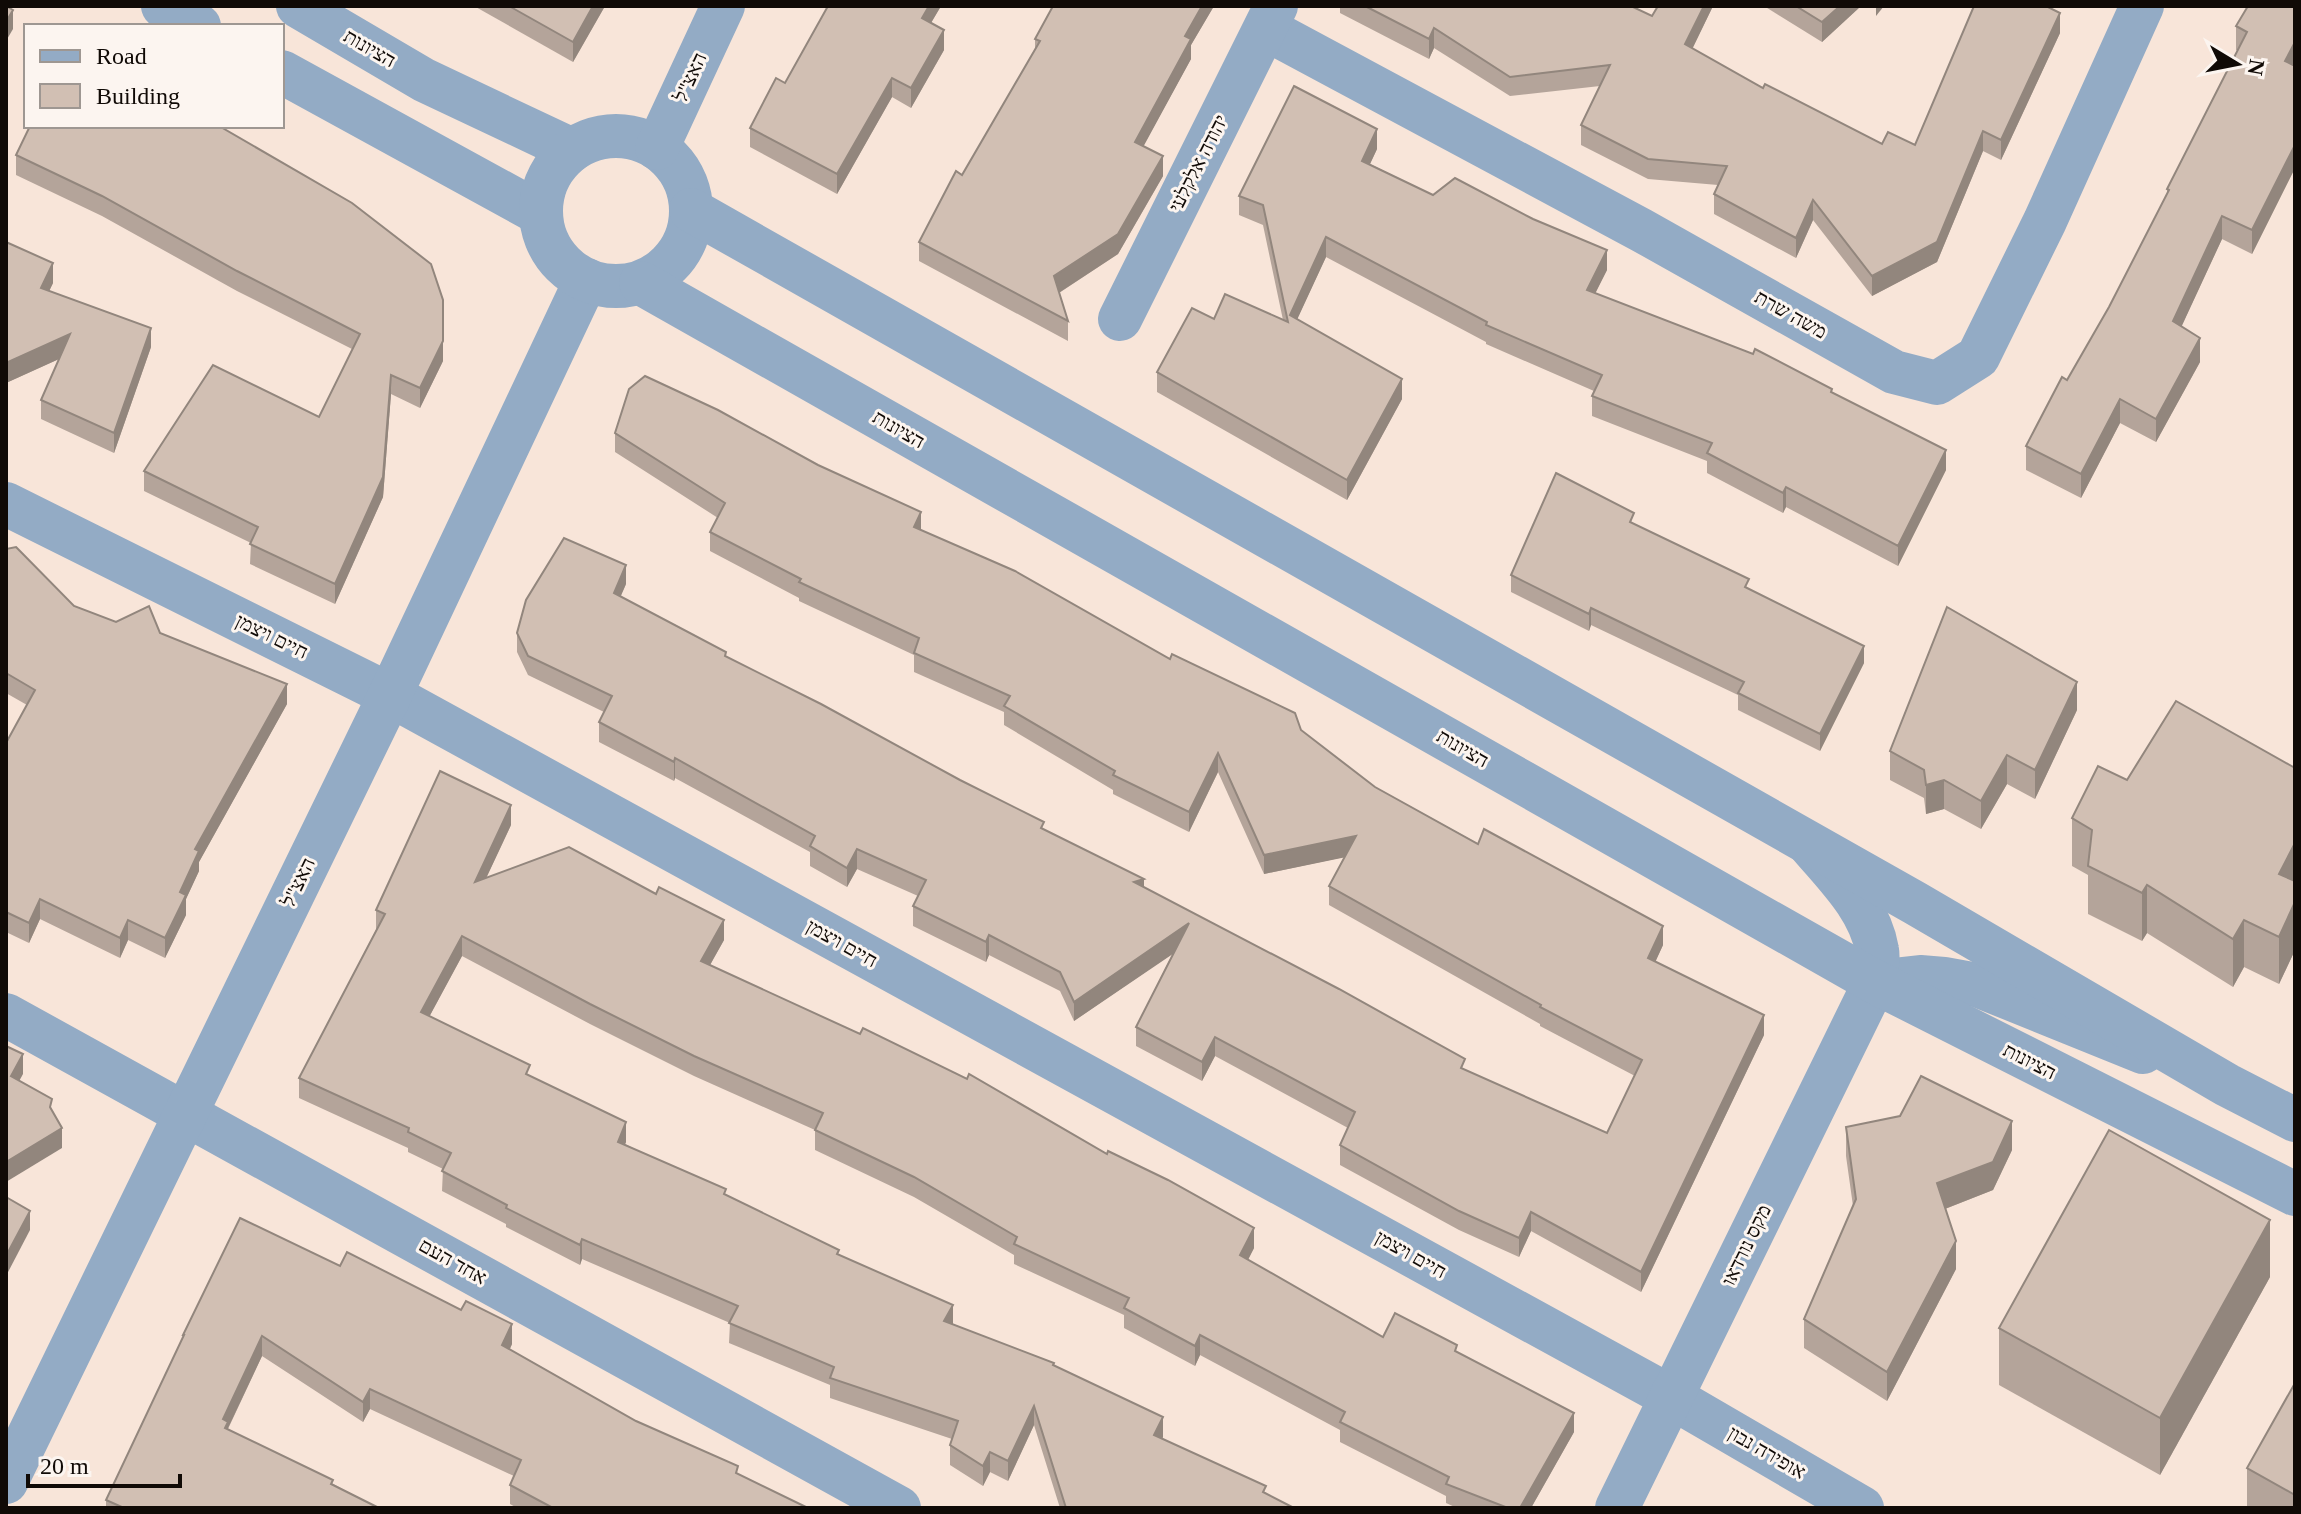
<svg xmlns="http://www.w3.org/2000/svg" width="2301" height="1514" font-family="'Times New Roman','Noto Sans Hebrew',serif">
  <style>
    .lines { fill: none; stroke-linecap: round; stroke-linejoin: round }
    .minor { stroke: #93abc5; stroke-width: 44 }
    .tertiary { stroke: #93abc5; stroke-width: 44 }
    .wall { fill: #b4a49a }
    .shaded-wall { fill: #92867d }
    .building { fill: #d1bfb3; stroke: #92867d; stroke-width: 2 }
    .labels { text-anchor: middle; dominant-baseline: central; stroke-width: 6; stroke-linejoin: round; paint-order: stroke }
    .street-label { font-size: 20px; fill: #100a06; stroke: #fcf5f0 }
  </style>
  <rect width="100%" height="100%" fill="#f8e5d9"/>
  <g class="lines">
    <g class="minor">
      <path d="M1266,29L1641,230L1894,372L1937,383L1978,357L2045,221L2142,6"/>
      <path d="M1120,319L1276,6"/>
      <path d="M6,504L390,695L1671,1397L1862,1508"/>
      <path d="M1875,982L1920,977L1944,979L1977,985L2143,1052"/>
      <path d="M6,1015L899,1508"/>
      <path d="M6,1482L390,695L586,280"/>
      <path d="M1617,1508L1875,982C1876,972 1879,960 1877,950C1870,908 1836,876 1809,844"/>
    </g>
    <g class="tertiary">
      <path d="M163,6L199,26"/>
      <path d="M298,6L424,80L572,150"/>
      <path d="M282,72L541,214"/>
      <circle cx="616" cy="211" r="75"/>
      <path d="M657,148L723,6"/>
      <path d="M691,210L1915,903L2227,1085L2295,1120"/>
      <path d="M641,283L1875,982L2295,1194"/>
    </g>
  </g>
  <g class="wall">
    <path d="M474,6H605L573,62Z"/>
    <path d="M828,6H941L931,23L944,50L911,108L892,97L837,194L750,147V128L785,83Z"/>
    <path d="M1053,6H1214L1191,45V59L1143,146L1163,176L1118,254L1059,293L1068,321V341L919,261V242L962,175L1035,49V39Z"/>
    <path d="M1340,6H1631L1652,16L1658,6H1713L1692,49L1763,88L1882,144L1915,145L1974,6H2052L2050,8L2060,33L2001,160L1983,151L1937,262L1872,296L1813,220L1796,258L1714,214V194L1718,185L1648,179L1581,145V125L1600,86L1510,96L1434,48L1429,59L1340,13Z"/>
    <path d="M1764,6H1861L1822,42Z"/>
    <path d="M2295,6V168L2252,254L2222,239L2181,327L2200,362L2156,442L2120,423L2081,498L2026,470V446L2067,380L2109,307L2167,194V189L2238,51L2236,50V26Z"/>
    <path d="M30,126L443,361L420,408L391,394L383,497L335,604L250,564L251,543L144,491V471L319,417L352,349L237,291L102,216L16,175V155Z"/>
    <path d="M1377,149L1370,164L1433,195L1607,270L1595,293L1832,393L1946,470L1898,566L1786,507L1783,513L1707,473V461L1592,416V396L1594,391L1486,344V342L1326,257L1297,319L1402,399L1347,500L1157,392V372L1214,319L1283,320L1263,225L1239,215V196Z"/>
    <path d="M6,242L53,263V283L49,291L151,328V347L114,453L41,419V400L59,359L6,383Z"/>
    <path d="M615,433L921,530L1170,659L1301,730L1375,787L1663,945L1655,962L1764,1035L1641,1292L1531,1231L1519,1257L1459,1230L1340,1165V1145L1348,1128L1215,1056L1202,1081L1136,1046V1027L1173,953L1074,1021L1060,991L989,955L986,962L913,926V906L918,896L857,869L847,887L810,866V852L675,778L674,781L599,742V722L604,712L528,675L517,652V633L626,584L620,597L726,657L1044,830L1465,1070L1607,1133L1635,1076L1540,1026V1024L1329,905V886L1344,857L1264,874L1218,772L1189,832L1113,794V790L1004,725V712L914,672V655L799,601V598L710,551V532L718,518L615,452Z"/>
    <path d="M1634,524L1749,589L1864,663L1820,751L1738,710V695L1591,625L1589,631L1511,592V575Z"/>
    <path d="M6,549L74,606L116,622L160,633L287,704L199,862V871L186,899V915L165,958L128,940L120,958L40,919L29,943L6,932V743L27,705L6,693Z"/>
    <path d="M2077,710L2035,799L2007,784L1981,829L1944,809L1926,814L1924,798L1890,780V751Z"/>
    <path d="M2295,768V950L2279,984L2244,967L2233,987L2147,933L2142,941L2088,914V875L2072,866V818L2127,780Z"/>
    <path d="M511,825L486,878L724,940L710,965L1254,1248L1248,1260L1383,1337L1457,1352L1574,1432L1531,1508H1457L1446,1503V1496L1340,1442V1430L1200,1355L1195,1366L1124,1328V1315L1014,1264V1255L914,1197L815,1150V1130L694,1076L590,1024L462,956L429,1017L530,1076L626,1142L625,1144L726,1195L839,1255L953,1324L1054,1365L1163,1437L1162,1438L1294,1508H1060L1034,1425L1008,1481L990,1472L983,1486L950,1465V1445L952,1439L830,1398V1385L729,1343L730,1323L582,1259L580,1265L506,1227V1224L442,1191L443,1169L408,1152V1148L299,1098V1078L376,930V910Z"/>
    <path d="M1846,1127L2012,1150L1993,1190L1945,1209L1956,1269L1887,1401L1804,1348V1319L1853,1206L1846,1156Z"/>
    <path d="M2270,1277L2160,1475L1999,1385V1328Z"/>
    <path d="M183,1335L512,1344L510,1349L636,1421L738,1474L808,1508H517L510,1504V1485L514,1476L370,1409L363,1422L262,1356L228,1429L379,1508H106V1500L183,1339Z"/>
    <path d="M2295,1383V1508H2247V1468Z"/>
  </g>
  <g class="shaded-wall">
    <path d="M593,6H605L573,62V42Z"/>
    <path d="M929,6H941L922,38V18Z"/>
    <path d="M1202,6H1214L1191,45V59L1135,162V142L1185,36Z"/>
    <path d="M1704,6H1713L1685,64V44Z"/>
    <path d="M1840,6H1861L1822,42V22Z"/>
    <path d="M1876,6H1884L1876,16Z"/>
    <path d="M13,10V29L6,41V22Z"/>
    <path d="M2060,13V33L2001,160V140Z"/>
    <path d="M1434,28V48L1429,59V39Z"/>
    <path d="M944,30V50L911,108V88Z"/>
    <path d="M2295,42V66L2285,85V61Z"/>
    <path d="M892,78V97L837,194V174Z"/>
    <path d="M1377,129V149L1362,181V161Z"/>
    <path d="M1983,131V151L1937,262L1872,296V276Z"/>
    <path d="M2295,145V168L2252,254V230Z"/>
    <path d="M1163,156V176L1118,254L1054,296V276Z"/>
    <path d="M1813,200V220L1796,258V238Z"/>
    <path d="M2222,216V239L2173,345V321Z"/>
    <path d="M1326,237V257L1290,335V315Z"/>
    <path d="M1607,250V270L1587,310V290Z"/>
    <path d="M53,263V283L41,308V288Z"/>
    <path d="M151,328V347L114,453V433Z"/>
    <path d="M70,334V354L6,383V363Z"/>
    <path d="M2200,338V362L2156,442V419Z"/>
    <path d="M443,341V361L420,408V388Z"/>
    <path d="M391,375V394L383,497L335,604V584Z"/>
    <path d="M1402,379V399L1347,500V480Z"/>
    <path d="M2120,399V423L2081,498V474Z"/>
    <path d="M1946,450V470L1898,566V546Z"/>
    <path d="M1786,487V507L1783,513V493Z"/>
    <path d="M921,512V531L914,527Z"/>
    <path d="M626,565V584L614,612V593Z"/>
    <path d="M1591,608V625L1589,631V614Z"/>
    <path d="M1864,646V663L1820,751V734Z"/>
    <path d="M2077,682V710L2035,799V770Z"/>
    <path d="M287,684V704L199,862V871L186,899V915L165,958V938L195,849Z"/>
    <path d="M1218,753V772L1189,832V812Z"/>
    <path d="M2007,755V784L1981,829V801Z"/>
    <path d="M675,758V778L674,781V762Z"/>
    <path d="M1944,780V809L1926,814V785Z"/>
    <path d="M511,805V825L475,902V882Z"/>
    <path d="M1356,836V855L1264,874V855Z"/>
    <path d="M2295,843V891L2279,874Z"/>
    <path d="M857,849V869L847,887V868Z"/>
    <path d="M1144,879V899L1134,882Z"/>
    <path d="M2147,885V933L2142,941V893Z"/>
    <path d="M40,899V919L29,943V923Z"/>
    <path d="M2295,902V950L2279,984V937Z"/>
    <path d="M128,920V940L120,958V938Z"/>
    <path d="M724,920V940L701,981V961Z"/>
    <path d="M2244,920V967L2233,987V939Z"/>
    <path d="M1189,923V943L1074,1021V1002Z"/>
    <path d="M1663,926V945L1648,978V958Z"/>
    <path d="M989,935V955L986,962V942Z"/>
    <path d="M462,936V956L421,1032V1012Z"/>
    <path d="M1764,1015V1035L1641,1292V1272Z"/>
    <path d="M1215,1037V1056L1202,1081V1062Z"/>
    <path d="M23,1054V1074L11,1096V1076Z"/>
    <path d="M2012,1121V1150L1993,1190L1937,1212V1183Z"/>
    <path d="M626,1122V1142L618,1161V1142Z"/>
    <path d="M62,1128V1148L6,1182V1162Z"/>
    <path d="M30,1211V1230L6,1276V1256Z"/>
    <path d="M1531,1212V1231L1519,1257V1238Z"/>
    <path d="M2270,1220V1277L2160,1475V1418Z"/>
    <path d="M1254,1228V1248L1240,1275V1255Z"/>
    <path d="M582,1239V1259L580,1265V1245Z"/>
    <path d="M1956,1241V1269L1887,1401V1372Z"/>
    <path d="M953,1305V1325L944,1321Z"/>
    <path d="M512,1324V1344L502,1365V1345Z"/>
    <path d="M1200,1335V1355L1195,1366V1346Z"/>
    <path d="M262,1336V1356L228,1428V1442L223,1419Z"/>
    <path d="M370,1389V1409L363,1422V1402Z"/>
    <path d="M1034,1406V1425L1008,1481V1461Z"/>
    <path d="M1574,1413V1432L1531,1508H1520Z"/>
    <path d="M1163,1417V1437L1154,1455V1435Z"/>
    <path d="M990,1452V1472L983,1486V1466Z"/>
  </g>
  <g class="building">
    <path d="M6,6L13,10L6,22Z"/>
    <path d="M509,6H593L573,42Z"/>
    <path d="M828,6H929L922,18L944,30L911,88L892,78L837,174L750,128L776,78L785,83Z"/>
    <path d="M1053,6H1202L1185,36L1191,39L1135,142L1163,156L1118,234L1054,276L1068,321L919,242L956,171L962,175L1040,41L1035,39Z"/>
    <path d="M1365,6H1631L1652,16L1658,6H1704L1685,44L1763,88L1765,84L1882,144L1888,132L1915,145L1974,6H2046L2060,13L2001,140L1983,131L1937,242L1872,276L1813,200L1796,238L1714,194L1727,166L1648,159L1581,125L1610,65L1510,77L1434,28L1429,39Z"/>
    <path d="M1796,6H1840L1822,22Z"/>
    <path d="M2248,6H2295V42L2285,61L2295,66V145L2252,230L2222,216L2173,321L2200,338L2156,419L2120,399L2081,474L2026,446L2062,377L2067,380L2109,307L2169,190L2167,189L2247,32L2236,26Z"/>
    <path d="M1294,86L1377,129L1362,161L1433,195L1455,178L1533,219L1607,250L1587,290L1753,354L1755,349L1832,389L1831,392L1946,450L1898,546L1786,487L1783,493L1707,453L1712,443L1592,396L1602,375L1486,325L1487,322L1326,237L1290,315L1402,379L1347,480L1157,372L1192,308L1214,319L1225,294L1288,322L1263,205L1239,196Z"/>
    <path d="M30,126H219L352,203L431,264L443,300V341L420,388L391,375L383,477L335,584L250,544L258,527L144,471L213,365L319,417L360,334L237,271L102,196L16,155Z"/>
    <path d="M6,242L53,263L41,288L151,328L114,433L41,400L70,334L6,363Z"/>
    <path d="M645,376L718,410L818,465L921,512L914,527L1015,571L1170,659L1172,654L1295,713L1301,730L1375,787L1478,844L1484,829L1663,926L1648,958L1764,1015L1641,1272L1531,1212L1519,1238L1459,1211L1340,1145L1355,1112L1215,1037L1202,1062L1136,1027L1189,923L1074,1002L1060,972L989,935L986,942L913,906L926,880L857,849L847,868L810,846L815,836L675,758L674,762L599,722L612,696L528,656L517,633L526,600L564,538L626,565L614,593L726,652L725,656L821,704L960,780L1044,822L1041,828L1144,879L1134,882L1339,989L1465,1059L1461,1068L1607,1133L1642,1060L1540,1007L1541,1005L1329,886L1356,836L1264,855L1218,753L1189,812L1113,775L1115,771L1004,706L1010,696L914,653L919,638L799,582L801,579L710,532L725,503L615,433L629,389Z"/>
    <path d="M1556,473L1634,513L1630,522L1749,579L1745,587L1864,646L1820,734L1738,693L1744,682L1591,608L1589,614L1511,575Z"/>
    <path d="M16,547L74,606L116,622L149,606L160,633L287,684L195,849L199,851L180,892L186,895L165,938L128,920L120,938L40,899L29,923L6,912V743L35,690L6,673V549Z"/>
    <path d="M1947,607L2077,682L2035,770L2007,755L1981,801L1944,780L1926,785L1924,770L1890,751Z"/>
    <path d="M2176,701L2295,768V843L2279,874L2295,881V902L2279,937L2244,920L2233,939L2147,885L2142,893L2088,866L2092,830L2072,818L2098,766L2127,780Z"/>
    <path d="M440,771L511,805L475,882L569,847L656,894L659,887L724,920L701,961L860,1034L863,1028L967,1079L969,1074L1107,1154L1108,1151L1168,1180L1254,1228L1240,1255L1383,1337L1395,1313L1457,1345L1455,1351L1574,1413L1520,1508H1508L1446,1484L1449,1477L1340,1422L1345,1412L1200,1335L1195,1346L1124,1308L1129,1298L1014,1244L1017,1237L914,1177L815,1130L823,1113L694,1056L590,1004L462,936L421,1012L530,1065L526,1074L626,1122L618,1142L726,1189L724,1194L839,1250L837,1254L953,1305L944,1321L1054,1363L1053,1365L1163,1417L1154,1435L1266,1486L1263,1492L1294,1508H1066L1034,1406L1008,1461L990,1452L983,1466L950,1445L958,1421L830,1378L834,1367L729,1323L738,1306L582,1239L580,1245L506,1208L507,1205L442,1171L451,1153L408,1132L409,1128L299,1078L385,914L376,910Z"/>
    <path d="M6,1046L23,1054L11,1076L52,1099L50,1107L62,1128L6,1162Z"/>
    <path d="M1921,1076L2012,1121L1993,1162L1937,1183L1956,1241L1887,1372L1804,1319L1856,1199L1846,1127L1900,1116Z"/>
    <path d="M2109,1130L2270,1220L2160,1418L1999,1328Z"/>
    <path d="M6,1197L30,1211L6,1256Z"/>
    <path d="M240,1218L340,1266L347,1252L461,1310L466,1301L512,1324L502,1345L636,1421L738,1466L736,1473L808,1508H553L510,1485L521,1460L370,1389L363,1402L262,1336L223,1419L228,1422L225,1428L333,1480L331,1484L379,1508H124L106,1500L184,1335H183Z"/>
    <path d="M2295,1383V1495L2247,1468Z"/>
  </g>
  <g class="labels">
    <g class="street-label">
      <text transform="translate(370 48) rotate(30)">הציונות</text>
      <text transform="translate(690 77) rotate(-65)">האצ"ל</text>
      <text transform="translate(1198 163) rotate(-63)">יהודה אלקלעי</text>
      <text transform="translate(1791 314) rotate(29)">משה שרת</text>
      <text transform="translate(899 429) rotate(30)">הציונות</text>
      <text transform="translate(272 636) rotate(26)">חיים ויצמן</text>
      <text transform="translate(1463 748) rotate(30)">הציונות</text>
      <text transform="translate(298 882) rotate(-64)">האצ"ל</text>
      <text transform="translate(842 943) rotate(29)">חיים ויצמן</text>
      <text transform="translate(2030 1061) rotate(27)">הציונות</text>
      <text transform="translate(1746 1245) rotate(-64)">מקס נורדאו</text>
      <text transform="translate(1411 1254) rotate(29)">חיים ויצמן</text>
      <text transform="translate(453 1261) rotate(29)">אחד העם</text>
      <text transform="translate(1767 1452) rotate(30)">אופירה נבון</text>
    </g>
  </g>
  <rect width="2301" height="1514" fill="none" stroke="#100a06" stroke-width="16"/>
  <rect x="24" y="24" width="260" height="104" fill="#fcf5f0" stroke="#9e9792" stroke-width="2"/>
  <rect x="40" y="50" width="40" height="12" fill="#93abc5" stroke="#9e9792" stroke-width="2"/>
  <text x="96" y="64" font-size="24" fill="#100a06">Road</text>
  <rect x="40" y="84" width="40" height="24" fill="#d1bfb3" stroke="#9e9792" stroke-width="2"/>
  <text x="96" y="104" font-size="24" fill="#100a06">Building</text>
  <g transform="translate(2237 64) rotate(100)" stroke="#fcf5f0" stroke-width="6" paint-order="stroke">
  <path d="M0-6L14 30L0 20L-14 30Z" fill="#100a06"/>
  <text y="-12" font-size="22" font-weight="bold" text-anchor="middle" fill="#100a06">N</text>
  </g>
  <path d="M28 1474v12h152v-12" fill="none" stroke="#100a06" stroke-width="4"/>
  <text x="40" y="1474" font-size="24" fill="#100a06" stroke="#fcf5f0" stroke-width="6" paint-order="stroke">20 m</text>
</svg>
